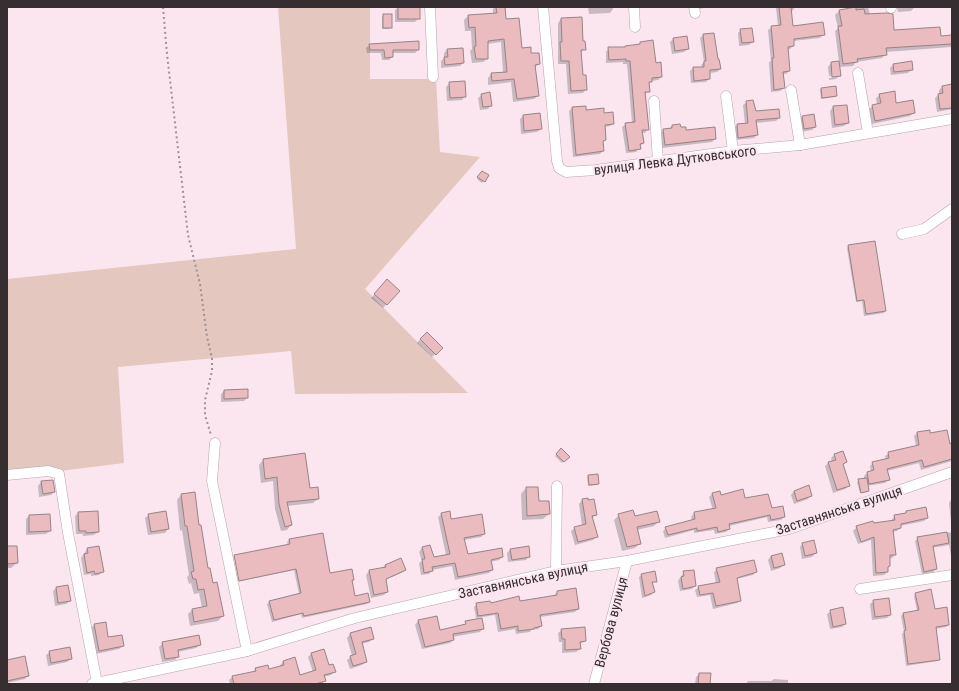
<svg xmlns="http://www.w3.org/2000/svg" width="959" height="691" font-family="'Roboto Condensed',sans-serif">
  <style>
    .garden { fill: #e4c7bf }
    .shadow { fill: #0003 }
    .building { fill: #eabcc0; stroke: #998385 }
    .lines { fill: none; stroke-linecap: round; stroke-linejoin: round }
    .minor-casing { stroke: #b6a2ab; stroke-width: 11 }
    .path { stroke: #9f9097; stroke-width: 2; stroke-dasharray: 2 3; stroke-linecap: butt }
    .minor { stroke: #fff; stroke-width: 10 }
    .labels { text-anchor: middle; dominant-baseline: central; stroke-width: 4; stroke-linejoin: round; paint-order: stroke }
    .street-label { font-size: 14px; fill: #362e31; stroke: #fbe6f0 }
  </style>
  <rect width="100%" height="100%" fill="#fbe6f0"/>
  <path class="garden" d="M278,7H370V79H436L440,152L480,157L365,289L468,393L295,394L291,351L118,367L124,463L52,472L7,474V279L296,249Z"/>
  <g class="shadow">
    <path d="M399,7H419V18L415,22H395V10Z"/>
    <path d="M437,7H455L437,8Z"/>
    <path d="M495,7H504L505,20L521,49L530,54L539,64L534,68L538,96L534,99L513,102L511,82L488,85V78L491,74L503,73L501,42L487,44V59L483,62L472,63L470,51L472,49L471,31H465L464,20L468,16L493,14V9Z"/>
    <path d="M588,7H613V9L610,13L589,14Z"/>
    <path d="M697,7H711L698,9Z"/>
    <path d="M776,7H794V9L791,12L792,27L824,34L820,38L793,41V46L790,49H787L789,71L786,74H782L784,88L780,91L771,92L769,62L771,61L768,30L772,27H778Z"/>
    <path d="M860,7H868L870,15L893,31L940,37L952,36V45L951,47L886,52V54L882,58L856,62L853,66L839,67L840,75L836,79L829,80V78L837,77V75L829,76L828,67L831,63L839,62L835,31L838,28L835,15L839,11Z"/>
    <path d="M897,7H915L911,11L898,12Z"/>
    <path d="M384,15L391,27L389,29H382V16Z"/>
    <path d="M561,19L582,42L585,49L580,53L582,76L586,89L583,93L568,94L566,64H558V23Z"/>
    <path d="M741,30L753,42L749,45L739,46L738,33Z"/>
    <path d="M703,35L717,60L720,69L717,72L709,73V79L706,82L691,83L690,71L693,68H702L701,65L704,62L700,38Z"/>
    <path d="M673,39L688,49L684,52L672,54L670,42Z"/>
    <path d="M418,42V50L415,53H392V57L389,60H382L381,53H367L366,48L370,45Z"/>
    <path d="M640,43L655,64L661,77L658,80L651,81L648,85L649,91L644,95L648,129L645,133H641L643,143L636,152L626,153L622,127L626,124L632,123L627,64H623V62L606,63V52L609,48H624L638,45Z"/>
    <path d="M447,50L463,63L460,66L441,68V61L444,58V53Z"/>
    <path d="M893,65L912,69L908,73L891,75L890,68Z"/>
    <path d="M450,83L465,96L462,100L447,101L446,87Z"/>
    <path d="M952,83V109L937,112L935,98L939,94V90L942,87L948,86Z"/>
    <path d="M821,89L836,95L835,97L821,99L820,90Z"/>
    <path d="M482,95L491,105L488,109L480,110L478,98Z"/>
    <path d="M880,95L914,113L910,116L872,124L869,109L873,106L877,105L876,98Z"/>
    <path d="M747,102L755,112L779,118L776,121L755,123L757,135L754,138L735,140L734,128L737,125L745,124L743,105Z"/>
    <path d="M833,107L848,123L844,126L832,128L830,111Z"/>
    <path d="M572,108L603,114L613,124L610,126L604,127L605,140L602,143L603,151L600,154L573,157L569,111Z"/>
    <path d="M539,114L541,129L537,132L521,134L520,119L523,116Z"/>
    <path d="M802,117L815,127L812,130L801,132L799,120Z"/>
    <path d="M672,126L685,131L715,139L712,142L662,148L660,134L663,130H668Z"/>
    <path d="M481,173L488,176L482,183L477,179Z"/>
    <path d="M875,242L885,311L884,313L864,316L862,301L856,302L847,248L848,246Z"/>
    <path d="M387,281L399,291L383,308L371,298Z"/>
    <path d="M426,333L441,348L432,357L417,343Z"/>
    <path d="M224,391L247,398L244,401L221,402V394Z"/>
    <path d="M917,433L929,434L949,445L952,444V461L921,470L919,463L887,471L889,479L885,483L867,486L868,491L867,492L860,493L857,482L864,479V476L867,473L871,472L870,466L873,463L886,460L885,456L889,453L916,446L914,436Z"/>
    <path d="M561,449L569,457L562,463L555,456Z"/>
    <path d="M305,454L309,489L318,499L313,503L287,506L291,525L287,530L281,531L275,509L273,481L261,483L259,465L263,460Z"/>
    <path d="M834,455L845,462L842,465L849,486L845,489L833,493L825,466L828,463L832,462L831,458Z"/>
    <path d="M597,475L598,484L597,485L588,486L587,477L588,476Z"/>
    <path d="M41,482L54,492L51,495L39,497L38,486Z"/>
    <path d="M526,488H537L538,502L549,514L543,519L522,520L521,494Z"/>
    <path d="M794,491L811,495L808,499L794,504L791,495Z"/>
    <path d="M712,494L745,499L771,509L784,517L781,520L768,522L767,517L729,526V529L726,532L715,534L714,530L694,533V530L665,538L663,531L666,528L692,521L691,517L694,513L713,510L709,497Z"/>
    <path d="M181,495L198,526L207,570L223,616L218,621L190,626L188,614L192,610L202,608L199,593L194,594L191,583L189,584L187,577L189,575L182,530L180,531L177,500Z"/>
    <path d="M582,500L596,515L592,518L596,537L593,540L575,545L571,531L575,528L582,526L579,504Z"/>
    <path d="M951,500H952V532L949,503Z"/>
    <path d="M907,512L927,518L924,521L900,526V528L897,531L893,532L895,555L892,558H889V566L887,568V572L884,575L873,576L871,540L858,544L853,531L857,527L892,522V519L895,516L904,514Z"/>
    <path d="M78,513L98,532L94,535L83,536V534H76L75,516Z"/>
    <path d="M442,514L450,521L484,534L481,537L464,540L467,555L502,557L499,560L490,562L492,570L489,573L455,580L452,566L432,570L429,574L421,575L419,563L422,561L419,552L422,548L433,558L446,555L438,517Z"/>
    <path d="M49,515L50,531L46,534L26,535V519L29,516Z"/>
    <path d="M149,515L168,529L165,533L148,535L145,518Z"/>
    <path d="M619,515L634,518L658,522L654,526L637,530L640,543L635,548L622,551L614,520Z"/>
    <path d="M952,532V561L949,545L932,548L936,569L933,572L922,574L915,541L918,538Z"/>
    <path d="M322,534L329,574L353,580L351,582L354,598L369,602L367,604L302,618L301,614L272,622L267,604L269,602L299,594L294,570L240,581L235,556L288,545L287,542L289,540Z"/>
    <path d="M803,543L816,553L812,557L802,559L800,547Z"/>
    <path d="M7,547L17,563L11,568H7Z"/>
    <path d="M87,549L102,572L99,575L91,576V574L84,575L81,558Z"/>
    <path d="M510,550L529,556L526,560L508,562L507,553Z"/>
    <path d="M771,556L784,565L780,568L771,571L768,560Z"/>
    <path d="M233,557L238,582H237L232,558Z"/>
    <path d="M400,559L405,570L401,573L385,580L387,592L384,595L371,598L366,575L369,571L382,569L385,565Z"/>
    <path d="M717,569L756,572L753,575L736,579L740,600L737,603L713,609L710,595L697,597L695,590L699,587L716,584L714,572Z"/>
    <path d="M684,572L695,586L692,589L680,591L678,581Z"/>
    <path d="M642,575L656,581L651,584L654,592L651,595L642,598L639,577Z"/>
    <path d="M56,588L70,601L66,604L55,606L53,591Z"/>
    <path d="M557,592L578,609L575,612L540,617L541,626L538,629L531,630L530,632L516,634L515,629L498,632L495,615L476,618L474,607L477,604L519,603L554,596Z"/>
    <path d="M916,594L934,610L948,625L946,627L935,629L939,659L937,661L906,666L902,634L904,632L901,616L903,614L917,611L914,596Z"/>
    <path d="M874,601L890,615L887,618L872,620L870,604Z"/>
    <path d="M831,611L845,624L842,627L830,629L827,614Z"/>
    <path d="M418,621L440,631L463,626L466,622L483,628L480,632L452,637L453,640L450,643L422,649L415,625Z"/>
    <path d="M94,625L107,638L123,646L119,649L96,654L91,628Z"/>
    <path d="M562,630L585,641L580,644V649L576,652L562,653V642H559L558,633Z"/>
    <path d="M350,634L373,639L369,642L361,644L366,662L362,665L350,669L347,660L352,656L347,638Z"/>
    <path d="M163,643L200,645L196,648L178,652V656L175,660L162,662L159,647Z"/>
    <path d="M50,652L71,659L67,662L48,666L46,655Z"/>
    <path d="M312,653L335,671L331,675L324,677L325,680L322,684H230L229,680L232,677L252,673L256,669L268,670L281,667L280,665L283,662L300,676L313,672L308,657Z"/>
    <path d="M7,665L28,676L25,679L7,683Z"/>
    <path d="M699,674L709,684H695L696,677Z"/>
    <path d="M774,679L788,680V684H746L748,681H771Z"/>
  </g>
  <g class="building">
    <rect x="398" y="7" width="22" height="12"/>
    <path d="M496,7H505L506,19L519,18L522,48L531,47V53H539L540,64L535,65L539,96L517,99L514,79L492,81L491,73L507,72L504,39L488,41V59H476L474,47L476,46L475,27L469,28L468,15L497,13Z"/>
    <path d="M779,7H791L793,26L823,22L825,35L794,39V46L788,47L790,71L783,72L785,88L774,90L772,58H774L771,26L781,25Z"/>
    <path d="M856,7V10L864,9L865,14L887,13L893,14L894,30L940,27L941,36L952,35V44L886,48L887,55L857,59L858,62L843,64L838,26H842L839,10Z"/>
    <rect x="383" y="14" width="9" height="14"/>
    <path d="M582,17L583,41H585L586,50H581L583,75H586L587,90L571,91L569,61H561L560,42H562L561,18Z"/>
    <path d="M752,28L754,42L742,43L740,29Z"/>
    <path d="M714,33L718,59H719L721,69L710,70V79L694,81L693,67H704V61H706L703,34Z"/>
    <path d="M687,36L689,49L675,51L673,38Z"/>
    <path d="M653,40L656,63L661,62L662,77L652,78V82H649L650,92H645L649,130H642L644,143L640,144L641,149L629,151L625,123L635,122L630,61H626V59L609,60L608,47H625V46L640,44V42Z"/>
    <path d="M419,41V50H393V57L385,58L384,50H370L369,44Z"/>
    <path d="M463,48L464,63L445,65L444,57H448L447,49Z"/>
    <path d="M839,61L841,76L832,77L831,62Z"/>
    <path d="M912,61L913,70L894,72L893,64Z"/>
    <path d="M465,81L466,97L450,98L449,82Z"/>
    <path d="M952,84V108L940,109L938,94L943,93L942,86Z"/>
    <path d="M836,86L837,96L822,98L821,88Z"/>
    <path d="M895,91L896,103L913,100L915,113L875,121L872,105L881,103L879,94Z"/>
    <path d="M490,92L492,106L483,107L481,94Z"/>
    <path d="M753,100L756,111L779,109L780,118L756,120L758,135L738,138L737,124L748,123L746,101Z"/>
    <path d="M847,105L849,123L835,125L833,106Z"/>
    <path d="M586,106V110L604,108V113L613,112L614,124L605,125L606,140L603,141L604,151L576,155L572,107Z"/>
    <path d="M540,113L542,129L524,131L523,115Z"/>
    <path d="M814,114L816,127L804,129L802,116Z"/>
    <path d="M680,124L681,127H686V130L715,127L716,139L665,145L663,129L672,128V125Z"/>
    <path d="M482,171L489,175L485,182L477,177Z"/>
    <path d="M875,241L886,311L866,314L864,300L857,301L848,245Z"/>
    <path d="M387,279L400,291L387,305L374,294Z"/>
    <path d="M427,332L443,348L436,355L420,339Z"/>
    <path d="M248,389V398L224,399V390Z"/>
    <path d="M930,430V433L947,430L950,444L952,443V459L924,467L922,460L887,469L890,480L869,484L867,472L874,470L872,462L889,458L888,452L919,445L917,432Z"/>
    <path d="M561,448L570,457L564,462L556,454Z"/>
    <path d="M843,451L847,462L843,464L850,486L837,490L828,462L836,460L834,454Z"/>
    <path d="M305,453L310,488L318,487L319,499L287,502L292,525L285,527L279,504L277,477L265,479L263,459Z"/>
    <path d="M598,474L599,484L589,485L588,475Z"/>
    <path d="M867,478L869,491L861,493L858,479Z"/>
    <path d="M53,480L55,492L43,494L41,481Z"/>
    <path d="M809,485L812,496L797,501L794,491Z"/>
    <path d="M526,487H538L539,501H549L550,514L527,516Z"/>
    <path d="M743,489L745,498L768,494L772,508L783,506L785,517L771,520L770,515L729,524L730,529L718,532L717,527L697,531V528L668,535L665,527L695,519L694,512L716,508L712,493L720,491L721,495Z"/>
    <path d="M195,492L199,525H201L208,568H210L213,583L217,582L224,616L194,622L192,609L207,606L204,589L198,590L196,579H193L191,572L194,571L187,526H185L181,494Z"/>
    <path d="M588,498V500L594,499L597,515L592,516L598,537L578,542L574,527L586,524L582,499Z"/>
    <path d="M926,507L928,518L901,524V528L893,530L896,555H890V566L888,567V572L876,573L874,537L861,542L856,526L873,521L874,523L895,520L894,515L906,513V511Z"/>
    <path d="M633,510L635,516L657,511L660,522L637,527L641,544L627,547L618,514Z"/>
    <path d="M98,511L99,532L86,533V531H79L78,512Z"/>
    <path d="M166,511L169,529L151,532L148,514Z"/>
    <path d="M450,511L451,519L482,514L485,534L464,538L468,554L502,548L503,557L491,560L493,570L458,577L455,563L432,567L433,571L424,573L422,559H425L422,547L430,545L434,557L450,554L441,513Z"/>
    <path d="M50,514L51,531L29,532V515Z"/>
    <path d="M947,532L949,543L933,546L937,569L924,572L917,537Z"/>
    <path d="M323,533L330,573L352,569L354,580H352L355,596L368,593L370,602L304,616L303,613L274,620L269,601L301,593L296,569L239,581L234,555L290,544L289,539Z"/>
    <path d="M814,540L817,553L805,556L802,543Z"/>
    <path d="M7,546H17L18,563L7,564Z"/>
    <path d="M99,546L104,572L95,574L94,571L87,573L84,554L88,553L87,548Z"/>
    <path d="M529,546L530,557L512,560L510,549Z"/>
    <path d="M782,553L785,565L774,568L771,556Z"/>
    <path d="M401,558L406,570L386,579L388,592L374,595L369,570L386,567L385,565Z"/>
    <path d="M754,560L757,572L737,578L741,601L716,606L713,593L700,595L698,586L720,582L716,568Z"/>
    <path d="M694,570L696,586L683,589L681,577L684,576L683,571Z"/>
    <path d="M655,571L657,582H652L655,592L645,596L641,574Z"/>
    <path d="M68,585L71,601L58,603L56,587Z"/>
    <path d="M576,588L579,609L540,615L542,626L534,628V629L518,631V626L501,629L498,613L478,616L476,603L490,601L491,603L519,596L520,601L557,595V591Z"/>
    <path d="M931,589L935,609L947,607L949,625L936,627L940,660L908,664L904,631L906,630L903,613L919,610L915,593Z"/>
    <path d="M889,598L891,615L875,617L873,600Z"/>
    <path d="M843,607L846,624L833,627L830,610Z"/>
    <path d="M437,616L440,630L466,624L465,621L482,618L484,629L453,634L454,640L425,647L418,620Z"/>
    <path d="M106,622L108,637L122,635L124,646L99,651L94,624Z"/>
    <path d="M371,627L374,639L362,642L367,662L353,666L350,656L356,654L350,633Z"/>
    <path d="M585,627L586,641L580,642L581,649L565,650V639H562L561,629Z"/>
    <path d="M199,635L201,645L178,650L179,657L165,659L162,642Z"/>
    <path d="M70,647L72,659L51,663L49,651Z"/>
    <path d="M324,649L329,665L333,664L336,672L324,675L326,681L315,684H234L232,676L256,671L255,668L268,665L269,669L284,665L283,661L295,657L300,675L316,670L311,653Z"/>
    <path d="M25,656L29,676L7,681V660Z"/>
    <path d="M699,673H711L710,684H698Z"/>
  </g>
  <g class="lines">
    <defs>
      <g id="minor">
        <path d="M430,7L433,77"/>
        <path d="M543,7L557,161L559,168L566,172L596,170L733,151L800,145L952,119"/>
        <path d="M634,7L635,27"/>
        <path d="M694,7L695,13"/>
        <path d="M891,7V8"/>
        <path d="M858,73L868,133"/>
        <path d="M791,90L800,145"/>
        <path d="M726,96L733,151"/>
        <path d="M654,101L658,162"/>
        <path d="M902,234L924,229L952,209"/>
        <path d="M215,443L212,481L247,651"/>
        <path d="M7,475L48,471L59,474L68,533L97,683"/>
        <path d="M556,571L557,486"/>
        <path d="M860,589L952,575"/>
        <path d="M92,684L247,651L355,618L556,571L627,561L789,529L952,472"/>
        <path d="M594,684L627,561"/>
      </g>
    </defs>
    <use href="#minor" class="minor-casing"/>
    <path class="path" d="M163,7L167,54L188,235L200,284L207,337L212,358V371L205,400V415L211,435"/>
    <use href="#minor" class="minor"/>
  </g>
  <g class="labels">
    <g class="street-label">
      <text transform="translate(675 160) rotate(-7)">вулиця Левка Дутковського</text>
      <text transform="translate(839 510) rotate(-18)">Заставнянська вулиця</text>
      <text transform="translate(523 580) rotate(-12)">Заставнянська вулиця</text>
      <text transform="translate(611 622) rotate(-75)">Вербова вулиця</text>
    </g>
  </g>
  <rect width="959" height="691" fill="none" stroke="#362e31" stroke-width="16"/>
</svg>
